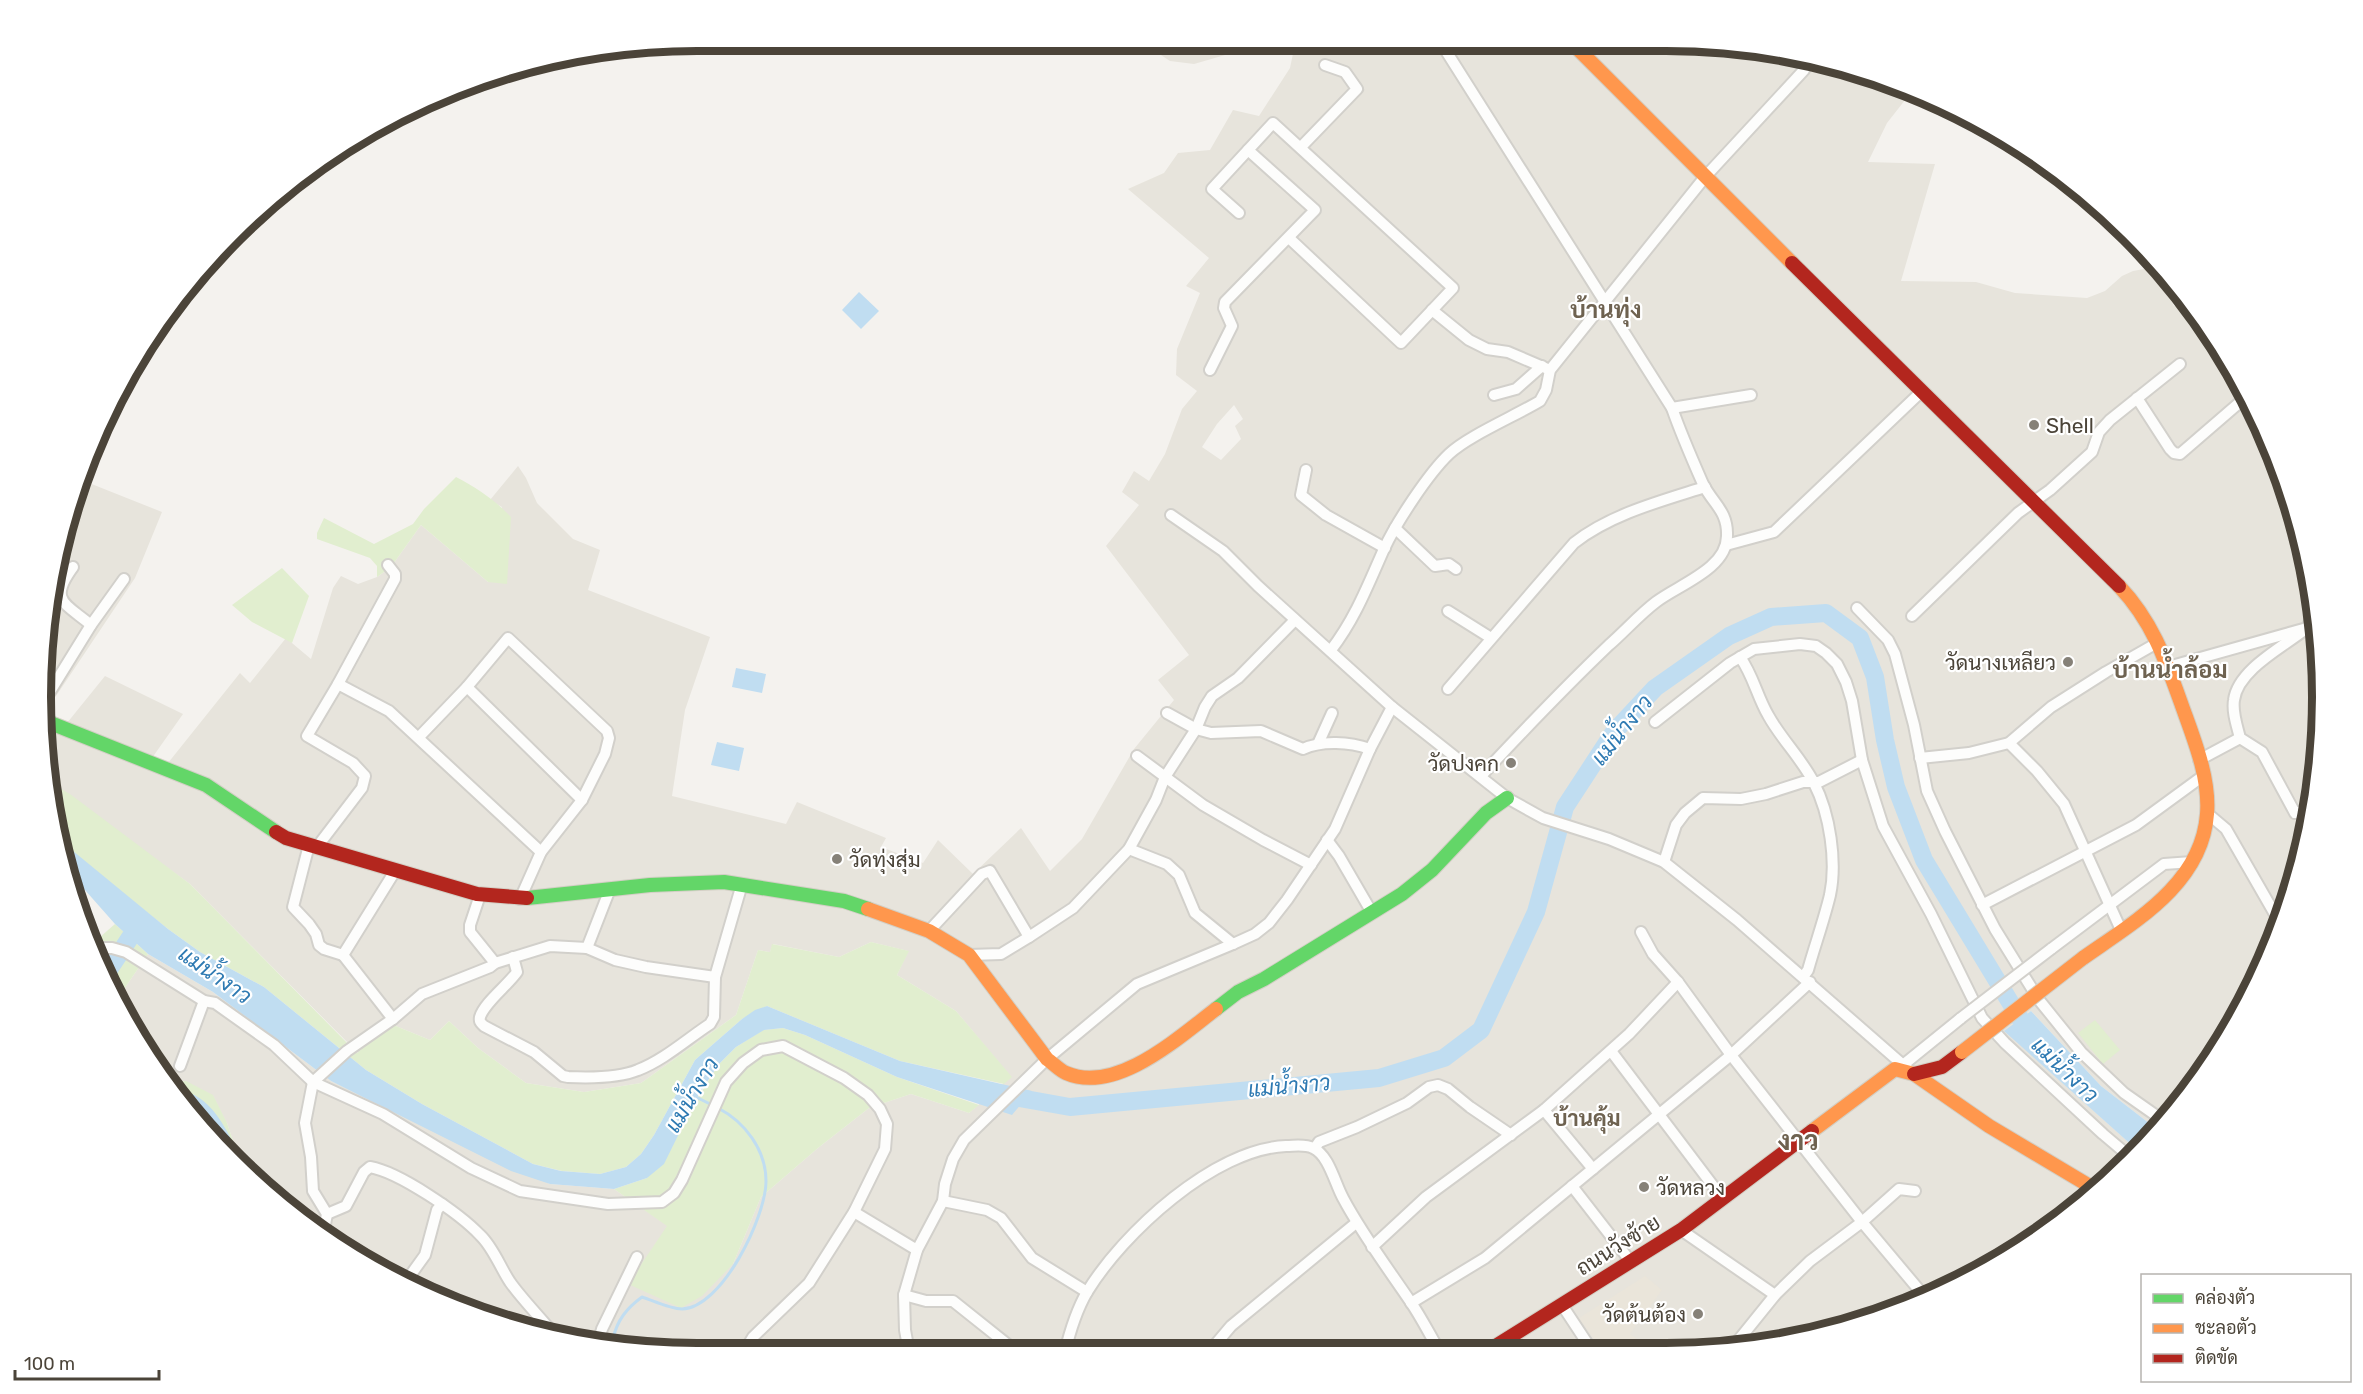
<svg xmlns="http://www.w3.org/2000/svg" width="2363" height="1394" font-family="Rubik,Sarabun,sans-serif">
  <style>
    .residential { fill: #e7e4dc; fill-rule: evenodd }
    .education { fill: #eae5da }
    .green { fill: #e1eecf }
    .water { fill: #c0ddf1 }
    .lines { fill: none; stroke-linecap: round; stroke-linejoin: round }
    .stream { stroke: #c0ddf1; stroke-width: 3 }
    .river { stroke: #c0ddf1; stroke-width: 18 }
    .street-casing { stroke: #d2d0cb; stroke-width: 14 }
    .fast-casing { stroke: #d3cfc5; stroke-width: 16 }
    .slow-casing { stroke: #d3cfc5; stroke-width: 16 }
    .jam-casing { stroke: #d3cfc5; stroke-width: 16 }
    .street { stroke: #fdfdfc; stroke-width: 10 }
    .fast { stroke: #63d668; stroke-width: 14 }
    .slow { stroke: #ff974d; stroke-width: 14 }
    .jam { stroke: #b3261e; stroke-width: 14 }
    .street-bridge-casing { stroke: #d2d0cb; stroke-width: 14; stroke-linecap: butt }
    .slow-bridge-casing { stroke: #d3cfc5; stroke-width: 16; stroke-linecap: butt }
    .street-bridge { stroke: #fdfdfc; stroke-width: 10 }
    .slow-bridge { stroke: #ff974d; stroke-width: 14 }
    .poi-dot { fill: #868178; stroke: #fff; stroke-width: 2 }
    .labels { text-anchor: middle; dominant-baseline: central; stroke-width: 4.5; stroke-linejoin: round; paint-order: stroke }
    .poi-label { font-size: 21px; fill: #4b4439; stroke: #fff; text-anchor: start }
    .street-label { font-size: 21px; fill: #4b4439; stroke: #fff }
    .water-label { font-size: 22px; font-style: italic; fill: #2e7ab2; stroke: #fff }
    .neighbourhood-label { font-size: 22px; font-weight: bold; fill: #6e6250; stroke: #fff }
    .quarter-label { font-size: 24px; font-weight: bold; fill: #6e6250; stroke: #fff }
    .district-label { font-size: 27px; font-weight: bold; fill: #6e6250; stroke: #fff }
    .rim { fill: none; stroke: #4b4439; stroke-width: 8 }
  </style>
  <rect width="100%" height="100%" fill="#f4f2ee"/>
  <g class="residential">
    <path d="M1709,42L1877,75L1905,89L1909,95L1887,123L1868,162L1935,164L1901,281L1976,282L2015,293L2087,298L2105,291L2122,276L2133,271L2144,269L2153,273L2161,281L2174,306L2186,301L2212,333L2273,446L2310,569L2322,697L2310,825L2272,949L2212,1062L2154,1127L2101,1086L2031,1011L2005,1031L2136,1149L2099,1190L1994,1266L1877,1319L1709,1352H654L486,1319L332,1243L243,1170L227,1123L186,1081L167,1083L116,1001L148,954L213,992L331,1081L550,1184L614,1189L668,1226L733,1264L761,1197L818,1148L869,1108L911,1094L969,1113L1011,1077L956,1011L897,975L908,951L871,942L839,957L773,944L770,952L758,950L736,1015L641,1083L584,1092L526,1083L478,1048L449,1021L430,1040L391,1024L358,1053L190,884L49,782L41,697L46,611L75,486L79,479L162,512L135,578L44,714L67,723L105,676L183,714L152,758L168,763L240,673L250,683L286,638L311,659L333,588L341,576L358,584L377,577L391,567L421,525L488,582L502,507L490,500L518,466L526,478L537,503L573,539L600,550L588,590L710,637L685,710L672,796L786,824L797,802L886,838L881,847L923,863L938,840L973,874L1021,828L1050,871L1082,839L1134,749L1174,700L1158,680L1189,655L1106,546L1139,505L1122,492L1134,471L1149,481L1165,454L1182,409L1197,391L1176,375L1177,349L1200,293L1186,286L1209,258L1128,189L1164,173L1178,153L1210,150L1233,110L1259,116L1290,68L1295,44ZM1234,405L1243,419L1235,426L1241,439L1221,460L1202,447L1217,424Z"/>
    <path d="M1150,44H1243L1239,51L1194,64L1170,61L1152,49Z"/>
  </g>
  <path class="education" d="M1645,1276L1662,1290L1630,1334L1655,1352H1603L1579,1318Z"/>
  <g class="green">
    <path d="M456,477C477,488 495,500 511,517L507,584L488,582L421,525L391,567L377,577V566L370,558L317,539V533L324,518L374,544L413,524L424,509Z"/>
    <path d="M282,568L309,596L292,643L252,622L232,605Z"/>
    <path d="M49,782L70,794L190,884L357,1053L391,1024L430,1040L449,1021L478,1048L526,1083L584,1092L641,1083L736,1015L758,950L770,952L772,944L839,957L871,942L909,951L897,975L956,1011L1012,1077L1004,1084L900,1061L767,1006L742,1019L695,1060L654,1135L641,1154L626,1167L600,1174L562,1171L533,1164L422,1104L366,1070L264,987L200,952L168,929L76,856L56,837Z"/>
    <path d="M115,924L148,954L116,1001L108,988L91,945Z"/>
    <path d="M2095,1020L2120,1050L2103,1064L2078,1033Z"/>
    <path d="M783,1028L805,1035L897,1077L979,1105L969,1113L911,1094L869,1108L818,1148L761,1197L733,1264L702,1296L681,1308L628,1284L667,1226L614,1189L647,1178L719,1064L736,1047L763,1030Z"/>
    <path d="M186,1081L213,1095L227,1123L243,1170L233,1161L176,1096L167,1083Z"/>
  </g>
  <g class="water">
    <path d="M859,292L879,311L861,329L842,310Z"/>
    <path d="M736,668L766,674L762,693L732,687Z"/>
    <path d="M717,742L744,748L739,771L711,765Z"/>
    <path d="M56,837L168,929L200,952L264,987L366,1070L422,1104L533,1164L561,1171L600,1174L626,1167L641,1154L654,1135L695,1060L742,1019L755,1010L767,1006L900,1061L1032,1091L1012,1115L897,1077L805,1035L783,1028L764,1030L736,1047L719,1064L697,1097L664,1164L647,1178L614,1189L550,1184L511,1171L331,1081L213,992L148,954L115,924L77,881L66,871Z"/>
    <path d="M2031,1011L2101,1086L2154,1127L2136,1149L2004,1031Z"/>
  </g>
  <g class="lines">
    <g class="stream">
      <path d="M694,1096L712,1105"/>
      <path d="M613,1339C617,1320 627,1308 642,1297C654,1301 670,1309 682,1309C722,1308 766,1217 766,1181C766,1150 745,1122 718,1108"/>
    </g>
    <g class="river">
      <path d="M104,977L139,924"/>
      <path d="M1002,1095L1070,1107L1379,1078L1444,1058L1481,1030L1536,912L1565,807L1614,732L1655,688L1729,636L1771,617L1826,613L1860,638L1875,677L1885,740L1896,787L1924,860L2033,1040"/>
      <path d="M178,1099C205,1103 220,1136 231,1159"/>
    </g>
    <defs>
      <g id="street">
        <path d="M1441,43L1672,408C1681,434 1692,459 1703,484C1713,504 1728,511 1727,536C1727,569 1678,585 1656,602C1640,614 1625,631 1609,645C1565,687 1523,731 1481,776"/>
        <path d="M1301,147L1357,89L1345,72L1325,65"/>
        <path d="M1239,213L1212,189L1273,123L1453,288L1401,343L1289,238"/>
        <path d="M1432,310L1469,340L1487,349L1508,352L1550,370"/>
        <path d="M1210,370L1232,326L1224,308L1225,302L1315,210L1248,150"/>
        <path d="M1494,395L1516,389L1542,366"/>
        <path d="M2137,398L2170,449L2174,453L2180,454L2246,397"/>
        <path d="M1672,408L1751,395"/>
        <path d="M1306,470L1301,495L1326,515L1385,548"/>
        <path d="M1171,515L1223,551L1258,586L1392,707L1507,798L1543,818L1609,839L1664,862L1737,920L1910,1071"/>
        <path d="M1395,528L1435,566L1449,564L1456,569"/>
        <path d="M1726,545L1774,532L1921,392"/>
        <path d="M73,567C48,601 65,603 91,625"/>
        <path d="M1857,608L1888,640L1895,654L1914,725L1927,791L1945,831L1995,929L2039,1000L2081,1052L2124,1093L2161,1119"/>
        <path d="M1448,611L1491,638"/>
        <path d="M1912,616L2018,513L2050,490L2092,452L2099,432L2110,420L2180,364"/>
        <path d="M1331,650C1355,619 1368,585 1384,549C1396,523 1428,474 1449,454C1468,436 1515,416 1540,401L1546,390L1550,370L1705,177L1804,70"/>
        <path d="M1740,657C1753,675 1757,696 1768,715C1781,739 1802,759 1814,783C1830,814 1837,862 1830,895C1824,920 1815,945 1808,970L1803,977"/>
        <path d="M2168,667L2307,628L2314,613"/>
        <path d="M338,684L389,711L541,852"/>
        <path d="M467,687L582,800"/>
        <path d="M1448,689L1574,543C1611,514 1661,501 1705,487"/>
        <path d="M41,706L91,625L124,579"/>
        <path d="M1167,713L1196,729L1211,733L1261,731L1303,749C1322,740 1350,742 1370,749"/>
        <path d="M1655,722L1730,663L1754,649L1800,644L1816,646L1826,653L1837,664L1846,682L1852,701L1862,760L1883,826L1931,914L1982,1018L2005,1043L2103,1134L2129,1156"/>
        <path d="M419,737L467,687L508,638L607,731L609,738L605,754L582,800L541,852L520,899"/>
        <path d="M2009,743L2037,771L2064,804L2121,930"/>
        <path d="M1318,744L1332,713"/>
        <path d="M1137,756L1203,805L1263,840L1311,865"/>
        <path d="M1920,758L1969,753L2009,743L2051,707L2106,672L2157,643"/>
        <path d="M2199,760L2240,738"/>
        <path d="M2312,808L2295,813L2262,752L2240,738C2237,726 2232,712 2234,700C2238,669 2285,646 2307,628L2317,641"/>
        <path d="M2207,813L2226,829L2280,923"/>
        <path d="M1327,840L1339,856L1371,911"/>
        <path d="M309,845L293,907L309,924L316,934L319,945L324,949L343,955L395,871"/>
        <path d="M317,847L362,788L365,776L353,763L307,736L338,684L395,579V574L388,565"/>
        <path d="M1129,849L1167,864L1179,875L1195,913L1233,944"/>
        <path d="M1664,862L1676,825L1685,813L1703,798L1741,799L1766,794L1803,782H1819L1862,760"/>
        <path d="M480,895L470,925V932L495,963"/>
        <path d="M1982,905L2136,825L2203,776"/>
        <path d="M929,931L982,874L990,871L1029,937L1073,908L1129,849L1156,800L1165,777L1196,729L1205,707L1212,696L1238,678L1295,620"/>
        <path d="M1641,932L1653,954L1678,982L1731,1055L1862,1222L1925,1297"/>
        <path d="M92,948H112L126,952L204,1001L215,1003L274,1045L313,1082L383,1114L471,1168L520,1191L608,1204L662,1202L674,1193L682,1180L726,1082L743,1063L761,1050L783,1046L844,1078L868,1095L880,1109L887,1124L885,1149L854,1212L809,1283L753,1337L744,1352"/>
        <path d="M587,948L610,889"/>
        <path d="M2051,949L2164,864L2192,862"/>
        <path d="M343,955L393,1019"/>
        <path d="M969,955L1001,954L1029,937"/>
        <path d="M513,957L517,972C508,985 484,1003 480,1017C479,1022 481,1023 484,1026L534,1052L563,1076L568,1077C590,1078 619,1078 638,1070C664,1060 687,1039 710,1024L714,1017L715,977"/>
        <path d="M1611,1051L1723,1199"/>
        <path d="M1903,1065L1961,1018"/>
        <path d="M180,1066L204,1001"/>
        <path d="M1544,1110L1593,1169"/>
        <path d="M1315,1148L1319,1142L1357,1127L1407,1103L1429,1087L1438,1085L1448,1089L1470,1107L1511,1135"/>
        <path d="M1572,1186L1631,1262"/>
        <path d="M943,1201L987,1210L1001,1218L1032,1258L1087,1292"/>
        <path d="M854,1212L917,1250"/>
        <path d="M327,1214L346,1206L364,1172L370,1167C399,1172 459,1213 480,1235C493,1247 500,1267 510,1282C522,1299 538,1315 552,1332"/>
        <path d="M1681,1230L1775,1295"/>
        <path d="M323,1235L327,1214L313,1191L311,1157L305,1123L313,1082L347,1051L393,1019L422,994L490,967L495,963L550,946L587,948L615,960L646,967L715,977L742,884"/>
        <path d="M1372,1247L1426,1197L1544,1110L1629,1034L1678,982"/>
        <path d="M407,1280L425,1255L437,1210L442,1204"/>
        <path d="M904,1295L926,1301H953L1017,1352"/>
        <path d="M1411,1303L1485,1258L1731,1055L1810,982"/>
        <path d="M1562,1305L1593,1352"/>
        <path d="M595,1340L631,1343L650,1351"/>
        <path d="M599,1340L602,1329L637,1257"/>
        <path d="M1733,1347L1775,1295L1810,1261L1862,1222L1899,1189L1915,1191"/>
        <path d="M909,1352L905,1330L904,1295L917,1250L943,1201L945,1184L953,1159L964,1140L1047,1059L1137,984L1233,944L1255,934L1269,923L1287,900L1335,829L1370,749L1392,707"/>
        <path d="M1065,1352C1070,1331 1076,1311 1087,1292C1123,1233 1214,1149 1286,1146C1295,1146 1305,1144 1313,1148C1329,1155 1335,1184 1343,1198C1362,1234 1387,1267 1410,1301C1421,1317 1430,1335 1440,1352"/>
        <path d="M1209,1352L1231,1326L1356,1223"/>
      </g>
      <g id="fast">
        <path d="M43,720L206,785L276,832"/>
        <path d="M527,898L650,885L724,882L844,901L868,909"/>
        <path d="M1216,1009L1238,992L1264,979L1402,894L1432,870L1486,813L1507,798"/>
      </g>
      <g id="slow">
        <path d="M1571,42L1792,263"/>
        <path d="M868,909L929,931L969,955L1047,1059C1053,1063 1059,1070 1066,1073C1116,1095 1179,1037 1216,1009"/>
        <path d="M2083,958C2134,922 2202,884 2207,814C2210,777 2193,737 2181,703C2165,658 2152,621 2119,586"/>
        <path d="M1812,1131L1895,1069L1914,1074L1989,1126L2098,1191"/>
      </g>
      <g id="jam">
        <path d="M1792,263L2119,586"/>
        <path d="M276,832L286,838L477,894L527,898"/>
        <path d="M1914,1074L1942,1067L1962,1052"/>
        <path d="M1486,1352L1681,1230L1812,1131"/>
      </g>
    </defs>
    <use href="#street" class="street-casing"/>
    <use href="#fast" class="fast-casing"/>
    <use href="#slow" class="slow-casing"/>
    <use href="#jam" class="jam-casing"/>
    <use href="#street" class="street"/>
    <use href="#fast" class="fast"/>
    <use href="#slow" class="slow"/>
    <use href="#jam" class="jam"/>
    <defs>
      <path id="street-bridge" d="M1961,1018L2051,949"/>
      <path id="slow-bridge" d="M1962,1052L2083,958"/>
    </defs>
    <use href="#street-bridge" class="street-bridge-casing"/>
    <use href="#slow-bridge" class="slow-bridge-casing"/>
    <use href="#street-bridge" class="street-bridge"/>
    <use href="#slow-bridge" class="slow-bridge"/>
  </g>
  <g class="poi-dot">
    <circle cx="2034" cy="425" r="6"/>
    <circle cx="2068" cy="662" r="6"/>
    <circle cx="1511" cy="763" r="6"/>
    <circle cx="837" cy="859" r="6"/>
    <circle cx="1644" cy="1187" r="6"/>
    <circle cx="1698" cy="1314" r="6"/>
  </g>
  <g class="labels">
    <g class="poi-label">
      <text x="2046" y="425">Shell</text>
      <text x="2056" y="662" text-anchor="end">วัดนางเหลียว</text>
      <text x="1499" y="763" text-anchor="end">วัดปงคก</text>
      <text x="849" y="859">วัดทุ่งสุ่ม</text>
      <text x="1656" y="1187">วัดหลวง</text>
      <text x="1686" y="1314" text-anchor="end">วัดต้นต้อง</text>
    </g>
    <g class="street-label">
      <text transform="translate(1618 1245) rotate(-32)">ถนนวังซ้าย</text>
    </g>
    <g class="water-label">
      <text transform="translate(1622 730) rotate(-51)">แม่น้ำงาว</text>
      <text transform="translate(215 975) rotate(35)">แม่น้ำงาว</text>
      <text transform="translate(2065 1070) rotate(44)">แม่น้ำงาว</text>
      <text transform="translate(1289 1086) rotate(-5)">แม่น้ำงาว</text>
      <text transform="translate(692 1095) rotate(-59)">แม่น้ำงาว</text>
    </g>
    <g class="neighbourhood-label">
      <text x="1587" y="1118">บ้านคุ้ม</text>
    </g>
    <g class="quarter-label">
      <text x="1606" y="310">บ้านทุ่ง</text>
      <text x="2170" y="670">บ้านน้ำล้อม</text>
    </g>
    <g class="district-label">
      <text x="1798" y="1141">งาว</text>
    </g>
  </g>
  <path d="M0 0H2363V1394H0ZM697 51H1666A646 646 0 0 1 2312 697V697A646 646 0 0 1 1666 1343H697A646 646 0 0 1 51 697V697A646 646 0 0 1 697 51Z" fill="#fff" fill-rule="evenodd"/>
  <path class="rim" d="M697 51H1666A646 646 0 0 1 2312 697V697A646 646 0 0 1 1666 1343H697A646 646 0 0 1 51 697V697A646 646 0 0 1 697 51Z"/>
  <rect x="2141" y="1274" width="210" height="108" fill="#ffffff" stroke="#b7b4b0" stroke-width="1.5"/>
  <rect x="2153" y="1294" width="30" height="9" fill="#63d668" stroke="#b7b4b0" stroke-width="1.5"/>
  <text x="2195" y="1304" font-size="18" fill="#4b4439">คล่องตัว</text>
  <rect x="2153" y="1324" width="30" height="9" fill="#ff974d" stroke="#b7b4b0" stroke-width="1.5"/>
  <text x="2195" y="1334" font-size="18" fill="#4b4439">ชะลอตัว</text>
  <rect x="2153" y="1354" width="30" height="9" fill="#b3261e" stroke="#b7b4b0" stroke-width="1.5"/>
  <text x="2195" y="1364" font-size="18" fill="#4b4439">ติดขัด</text>
  <path d="M15 1370v9h144v-9" fill="none" stroke="#4b4439" stroke-width="3"/>
  <text x="24" y="1370" font-size="18" fill="#4b4439" stroke="#ffffff" stroke-width="4.5" paint-order="stroke">100 m</text>
</svg>
